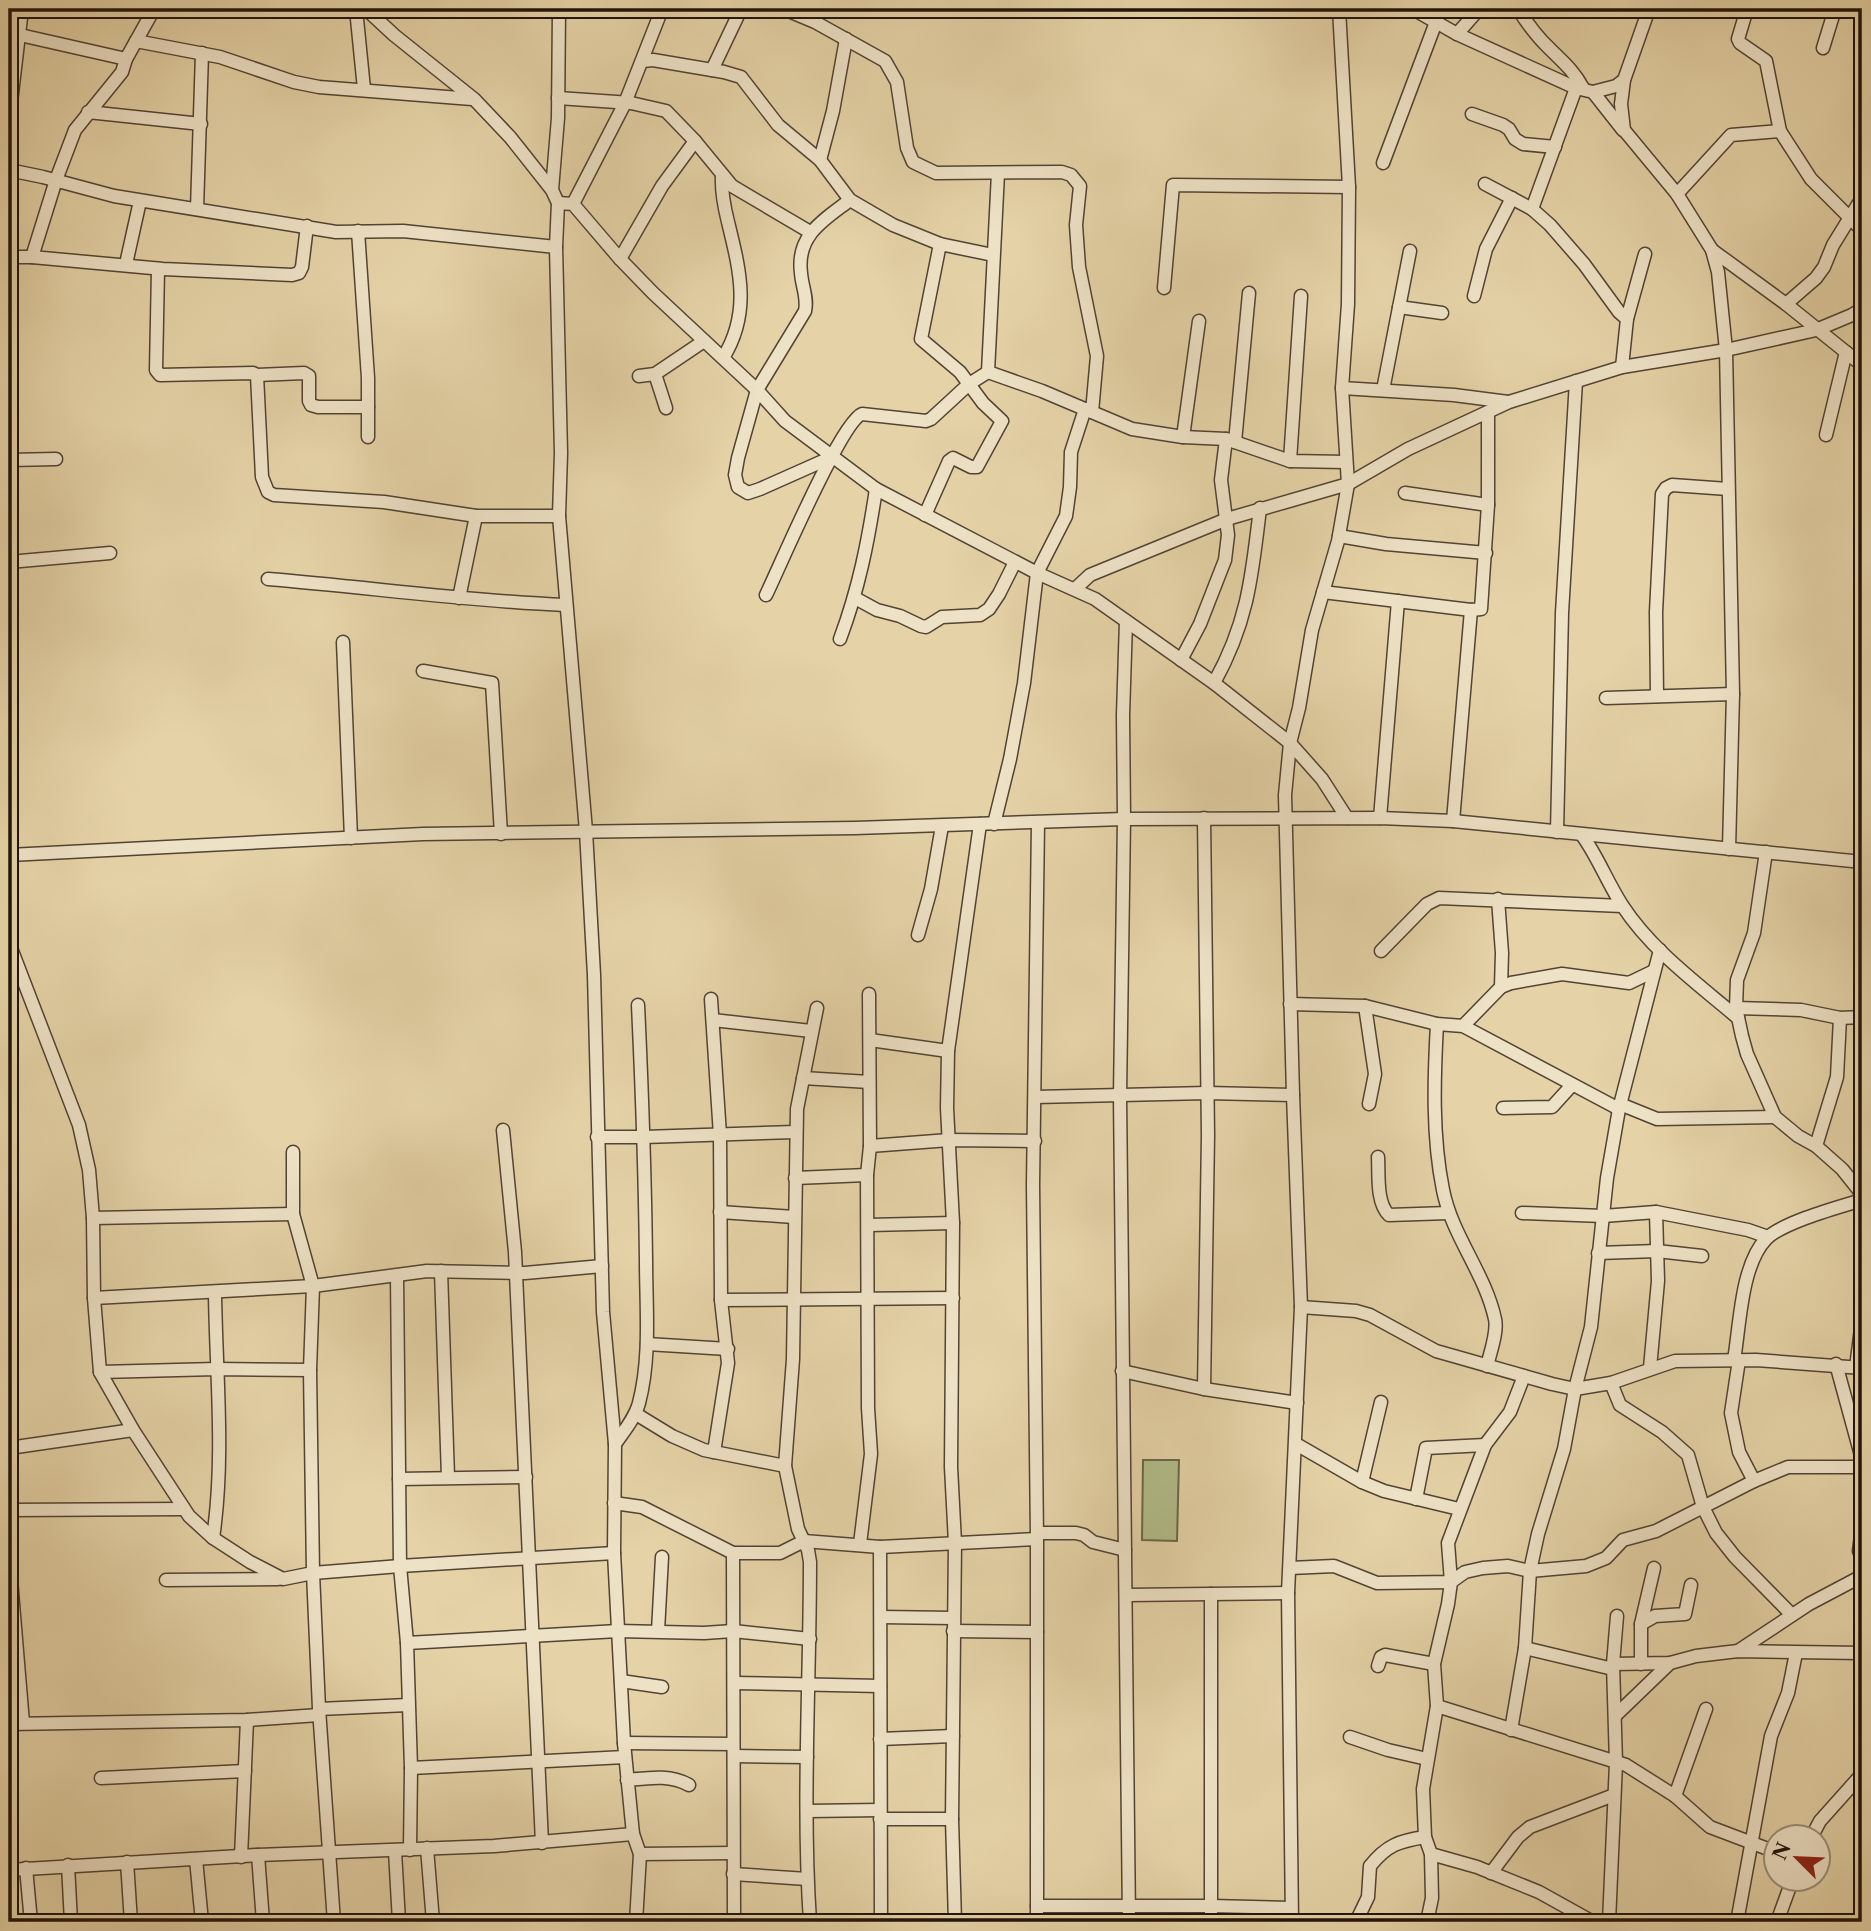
<svg xmlns="http://www.w3.org/2000/svg" width="1871" height="1931" font-family="'Libre Caslon Text',serif">
  <style>
    .green { fill: #b1bd89; stroke: #69684b; stroke-width: 2 }
    .lines { fill: none; stroke-linecap: round; stroke-linejoin: round }
    .minor-casing { stroke: #524334; stroke-width: 15 }
    .minor { stroke: #eee2c6; stroke-width: 12 }
  </style>
  <rect width="100%" height="100%" fill="#e5d3a7"/>
  <filter id="stains"><feTurbulence type="fractalNoise" baseFrequency=".00286" numOctaves="4"/><feColorMatrix values="0 0 0 0 .2 0 0 0 0 .09 0 0 0 0 .02 0 0 0 .5 -.17"/></filter>
  <radialGradient id="worn" r=".72"><stop offset=".6" stop-color="#630" stop-opacity="0"/><stop offset="1" stop-color="#630" stop-opacity=".3"/></radialGradient>
  <path class="green" d="M1143,1460H1179L1177,1541L1142,1540Z"/>
  <g class="lines">
    <defs>
      <g id="minor">
        <path d="M356,9L364,89"/>
        <path d="M366,9L394,35L474,99L510,137L552,190L558,203L556,247L561,453L559,516L586,831L594,975L603,1312L615,1444L614,1553L624,1743L633,1834L640,1854L636,1922"/>
        <path d="M784,9L815,22L885,61L897,82L907,148L913,162L936,173L1062,172L1071,175L1080,186L1076,225L1079,267L1097,356L1092,412"/>
        <path d="M1413,9L1457,34L1576,88L1593,92L1623,130"/>
        <path d="M1518,9C1527,23 1537,37 1550,49C1563,62 1574,71 1583,88"/>
        <path d="M1649,9L1624,80L1621,104L1624,130L1677,194L1712,250L1718,272L1726,350L1733,694L1729,849"/>
        <path d="M1747,9L1738,39L1740,43L1766,61L1780,131L1811,179L1862,230"/>
        <path d="M1457,34L1479,9"/>
        <path d="M20,35L126,59"/>
        <path d="M136,41L220,57L294,82L319,87L472,99"/>
        <path d="M1823,48L1835,9"/>
        <path d="M643,61L653,60L724,72L741,77L778,125L820,160L850,200L893,225L940,244L993,255"/>
        <path d="M712,70L741,9"/>
        <path d="M1593,92L1616,86L1624,80"/>
        <path d="M558,98L631,103L666,111L695,141L732,186L810,232"/>
        <path d="M88,112L201,124"/>
        <path d="M1472,114L1503,125L1509,129L1515,139L1523,144L1555,147"/>
        <path d="M9,119L22,9"/>
        <path d="M820,160L833,111L846,39"/>
        <path d="M1383,163L1436,22"/>
        <path d="M9,170L43,177L114,196L336,232L403,231L556,247"/>
        <path d="M722,175C721,192 724,206 728,222C740,271 751,313 723,358"/>
        <path d="M1485,184L1532,209L1550,225L1584,264L1619,312L1627,319"/>
        <path d="M552,190L558,118L559,9"/>
        <path d="M1677,194L1731,135L1780,131"/>
        <path d="M558,203L573,204L620,259L653,293L757,390L785,421L876,489L1037,573L1095,599L1214,683L1290,743L1322,779L1347,818"/>
        <path d="M573,204L625,103L662,9"/>
        <path d="M197,209L202,53"/>
        <path d="M1532,209L1576,88"/>
        <path d="M358,231L368,378V437"/>
        <path d="M1712,250L1786,304L1862,365"/>
        <path d="M9,257H32L163,269L292,275L299,273L302,267L307,226"/>
        <path d="M32,257L56,180L75,130L122,72L126,59L154,9"/>
        <path d="M620,259L662,186L695,141"/>
        <path d="M126,264L140,201"/>
        <path d="M158,269L156,370L160,375L253,373L257,375L304,373L309,376V401L311,405L318,407H368"/>
        <path d="M1164,288L1173,185L1349,187"/>
        <path d="M1474,296L1486,249L1512,198"/>
        <path d="M1786,304L1816,278L1824,267L1833,245L1862,198"/>
        <path d="M1399,307L1442,313"/>
        <path d="M1622,367L1627,319L1645,254"/>
        <path d="M988,372L998,173"/>
        <path d="M655,374L666,408"/>
        <path d="M257,375L262,477L268,492L274,495L384,502L476,516H559"/>
        <path d="M639,376L655,374L704,341"/>
        <path d="M1342,388L1454,395L1508,402"/>
        <path d="M1383,390L1410,251"/>
        <path d="M1826,435L1846,352"/>
        <path d="M1183,437L1199,321"/>
        <path d="M1235,442L1249,293"/>
        <path d="M832,457L760,489L748,493L738,487L735,475L738,458L757,390L805,311C808,298 802,287 801,273C796,235 824,220 850,200"/>
        <path d="M9,460L56,459"/>
        <path d="M1290,461L1301,296"/>
        <path d="M1405,493L1488,505"/>
        <path d="M925,515L949,461L953,458L971,467H977L1002,421L983,403L960,372L921,339L940,244"/>
        <path d="M1339,536L1386,544L1486,553"/>
        <path d="M9,562L110,553"/>
        <path d="M268,579C367,587 465,601 565,605"/>
        <path d="M1075,589L1090,575L1227,519L1348,484L1408,449L1509,402L1622,367L1726,350L1816,330L1852,315L1862,309"/>
        <path d="M1323,592L1471,610L1481,609L1488,505V412"/>
        <path d="M766,595C780,566 841,422 862,414L926,421L931,419L969,384L988,372L1042,391L1132,429L1183,437L1226,439L1290,461L1346,462"/>
        <path d="M459,598L476,516"/>
        <path d="M855,598L877,610L900,616L921,626L926,627L942,617L980,615L989,609L999,594L1015,562"/>
        <path d="M1126,621L1123,715L1124,819L1120,1096L1129,1922"/>
        <path d="M840,639C859,588 868,542 876,489"/>
        <path d="M343,642L351,838"/>
        <path d="M1181,660L1200,624L1225,560L1228,535L1221,480L1226,439"/>
        <path d="M423,671L492,683L501,834"/>
        <path d="M1214,683C1248,622 1252,576 1260,508"/>
        <path d="M1657,696L1656,612L1662,494L1666,488L1672,485L1728,489"/>
        <path d="M1606,698L1733,694"/>
        <path d="M1204,818L1208,1135L1204,1389"/>
        <path d="M1380,818L1398,601"/>
        <path d="M1453,821L1471,610"/>
        <path d="M994,824L1010,759L1024,683L1037,573L1066,516L1070,487L1071,452L1085,409"/>
        <path d="M1557,832L1562,613L1576,381"/>
        <path d="M1582,835C1598,857 1607,882 1622,905C1651,950 1698,984 1738,1018"/>
        <path d="M1766,852L1754,933L1737,980L1736,1008L1742,1036L1747,1054L1775,1117L1798,1136L1816,1146L1842,1169L1862,1194"/>
        <path d="M9,855L423,834L855,828L1124,819L1380,818L1453,821L1862,862"/>
        <path d="M1498,899L1502,953L1501,987"/>
        <path d="M918,935L931,889L942,826"/>
        <path d="M9,943L79,1125L89,1170L93,1218L94,1298L100,1372L133,1430L189,1516L213,1538L250,1562L283,1579L313,1573L400,1566L614,1553"/>
        <path d="M1381,951L1427,904L1439,898L1622,906"/>
        <path d="M711,999L720,1135L721,1300L728,1363L714,1452"/>
        <path d="M1290,1004L1365,1006L1437,1024L1463,1026L1619,1109"/>
        <path d="M1365,1006L1375,1074L1369,1104"/>
        <path d="M1736,1008L1801,1010L1840,1018L1862,1017"/>
        <path d="M713,1020L811,1031"/>
        <path d="M1437,1024C1434,1078 1432,1136 1443,1190C1452,1236 1485,1273 1495,1319C1498,1332 1490,1353 1487,1366"/>
        <path d="M1463,1026L1501,987L1511,983L1562,974L1629,983L1654,971"/>
        <path d="M870,1040L948,1051"/>
        <path d="M803,1078L869,1082"/>
        <path d="M1035,1097L1207,1093L1293,1095"/>
        <path d="M1620,1104L1657,1119L1775,1117"/>
        <path d="M1503,1108L1552,1107L1572,1085"/>
        <path d="M503,1130L515,1252L542,1843"/>
        <path d="M597,1137H644L795,1132"/>
        <path d="M870,1146L949,1140L1035,1141"/>
        <path d="M1816,1146L1837,1077L1840,1018"/>
        <path d="M293,1152V1214L313,1286L310,1370L313,1573L319,1709L334,1922"/>
        <path d="M1378,1157C1379,1174 1376,1203 1389,1215L1448,1213"/>
        <path d="M795,1178L867,1175"/>
        <path d="M720,1212L794,1217"/>
        <path d="M1522,1213L1603,1216L1656,1212L1748,1230L1768,1237"/>
        <path d="M93,1218L293,1214"/>
        <path d="M869,1225L953,1223"/>
        <path d="M1598,1253L1657,1251L1702,1256"/>
        <path d="M441,1271L448,1477"/>
        <path d="M397,1276L400,1566L407,1643L411,1768L410,1850"/>
        <path d="M94,1298L313,1286L427,1271L525,1273L602,1266"/>
        <path d="M721,1300L953,1298"/>
        <path d="M1301,1307L1356,1311L1370,1315L1436,1351L1552,1384L1575,1389L1611,1383L1675,1361L1756,1360L1862,1368"/>
        <path d="M647,1344L728,1349"/>
        <path d="M1734,1360C1740,1325 1741,1265 1766,1239C1783,1222 1839,1207 1862,1200"/>
        <path d="M1739,1360L1731,1413L1739,1452L1754,1481"/>
        <path d="M1836,1364L1862,1459"/>
        <path d="M1856,1367L1862,1321"/>
        <path d="M1650,1368L1658,1281L1656,1212"/>
        <path d="M1122,1371L1204,1389L1297,1403"/>
        <path d="M100,1372L216,1369L310,1370"/>
        <path d="M1611,1383L1620,1405L1662,1432L1688,1455L1703,1507L1716,1533L1735,1557L1792,1615"/>
        <path d="M636,1414L672,1436L704,1450L785,1466"/>
        <path d="M615,1444C624,1431 635,1418 639,1403C651,1357 646,1307 646,1260C645,1175 642,1090 638,1005"/>
        <path d="M1296,1444L1362,1482L1384,1491L1459,1509"/>
        <path d="M9,1448L133,1430"/>
        <path d="M399,1479L526,1477"/>
        <path d="M1362,1482L1381,1402"/>
        <path d="M1416,1499L1426,1448L1485,1445"/>
        <path d="M614,1503L642,1507L733,1553H780L804,1541L880,1547L1037,1539"/>
        <path d="M9,1510L184,1509"/>
        <path d="M1862,1528L1859,1551L1862,1557"/>
        <path d="M1037,1533H1076L1084,1535L1093,1542L1125,1550"/>
        <path d="M213,1538C225,1457 216,1374 215,1293"/>
        <path d="M860,1544L871,1454L868,1408L867,1175L870,1146L869,994"/>
        <path d="M880,1547L881,1922"/>
        <path d="M733,1553L734,1922"/>
        <path d="M9,1556L23,1723"/>
        <path d="M1290,1568L1334,1566L1377,1583L1451,1582L1465,1572L1483,1568L1508,1566L1530,1571L1586,1566L1606,1558L1623,1540L1656,1531L1754,1481L1788,1467H1862"/>
        <path d="M166,1580L278,1579"/>
        <path d="M1211,1594V1922"/>
        <path d="M1127,1595L1288,1593"/>
        <path d="M881,1617L953,1618"/>
        <path d="M1641,1624L1655,1616L1685,1614L1691,1585"/>
        <path d="M658,1631L662,1557"/>
        <path d="M953,1631L1037,1632"/>
        <path d="M407,1643L618,1631L704,1633L733,1631L810,1639"/>
        <path d="M1525,1648L1613,1669"/>
        <path d="M1738,1651L1809,1604L1862,1576"/>
        <path d="M1613,1664L1670,1663L1696,1656L1738,1651L1862,1653"/>
        <path d="M1641,1664V1624L1654,1568"/>
        <path d="M1378,1666L1381,1657L1385,1655L1434,1664"/>
        <path d="M621,1681L662,1687"/>
        <path d="M734,1683L880,1686"/>
        <path d="M1437,1706L1626,1765L1675,1796L1710,1827L1768,1849L1776,1855"/>
        <path d="M319,1709L408,1705"/>
        <path d="M1616,1715L1670,1663"/>
        <path d="M9,1724L247,1720L319,1715"/>
        <path d="M1511,1730L1525,1648L1530,1571L1538,1534L1564,1449L1575,1389L1591,1327L1607,1178L1619,1109L1660,950"/>
        <path d="M1350,1737L1388,1750L1427,1759"/>
        <path d="M880,1739L953,1736"/>
        <path d="M624,1743L733,1744"/>
        <path d="M734,1756L807,1757"/>
        <path d="M411,1768L625,1757"/>
        <path d="M101,1778L245,1771"/>
        <path d="M627,1780C648,1778 670,1774 689,1785"/>
        <path d="M1675,1796L1706,1709"/>
        <path d="M808,1811L880,1810"/>
        <path d="M880,1819H952"/>
        <path d="M9,1823L12,1869"/>
        <path d="M1812,1836L1820,1821L1862,1774"/>
        <path d="M427,1848L433,1922"/>
        <path d="M395,1851L399,1922"/>
        <path d="M640,1854L733,1853"/>
        <path d="M1431,1854L1477,1867L1539,1892L1593,1922"/>
        <path d="M258,1855L263,1922"/>
        <path d="M241,1857L247,1720"/>
        <path d="M196,1859L202,1922"/>
        <path d="M127,1862L131,1922"/>
        <path d="M68,1865L71,1922"/>
        <path d="M26,1868L31,1922"/>
        <path d="M9,1870L258,1855L494,1846L633,1834"/>
        <path d="M1491,1873L1518,1837L1530,1827L1614,1795"/>
        <path d="M733,1874L807,1879"/>
        <path d="M1037,1906H1211L1291,1908"/>
        <path d="M810,1922C802,1803 810,1682 810,1562L808,1550L798,1529L785,1466L793,1359L797,1109L817,1008"/>
        <path d="M955,1922L952,1819L955,1543L951,1467L953,1223L947,1108L948,1051L980,824"/>
        <path d="M1037,1922V1539L1033,1185L1038,823"/>
        <path d="M1292,1922L1288,1593L1301,1307L1293,1095L1285,795L1290,743L1299,708L1312,630L1338,541L1348,484L1342,388L1348,304L1349,187L1339,9"/>
        <path d="M1356,1922L1368,1897L1370,1866C1387,1845 1399,1841 1425,1837"/>
        <path d="M1427,1922L1432,1898L1431,1854L1425,1837L1423,1789L1437,1706L1434,1664L1448,1604L1451,1582L1448,1543L1485,1445L1510,1412L1524,1376"/>
        <path d="M1609,1922L1616,1763L1613,1664L1617,1616"/>
        <path d="M1737,1922L1771,1736L1788,1693L1796,1653"/>
        <path d="M1777,1922L1793,1878"/>
      </g>
    </defs>
    <use href="#minor" class="minor-casing"/>
    <use href="#minor" class="minor"/>
  </g>
  <rect width="1871" height="1931" fill="none" stroke="#e5d3a7" stroke-width="35"/>
  <rect x="10" y="10" width="1850" height="1910" fill="none" stroke="#21130d" stroke-width="3.5"/>
  <rect x="18" y="18" width="1836" height="1896" fill="none" stroke="#21130d" stroke-width="2"/>
  <g transform="translate(1797 1858) rotate(294)"><circle r="33" fill="#eee2c6" stroke="#9c8f7c" stroke-width="2"/>
  <path d="M0-5L12 26L0 18L-12 26Z" fill="#8f2418"/>
  <text y="-10" font-size="19" font-weight="bold" text-anchor="middle" fill="#21130d">N</text>
  </g>
  <rect width="100%" height="100%" filter="url(#stains)"/>
  <rect width="100%" height="100%" fill="url(#worn)"/>
</svg>
